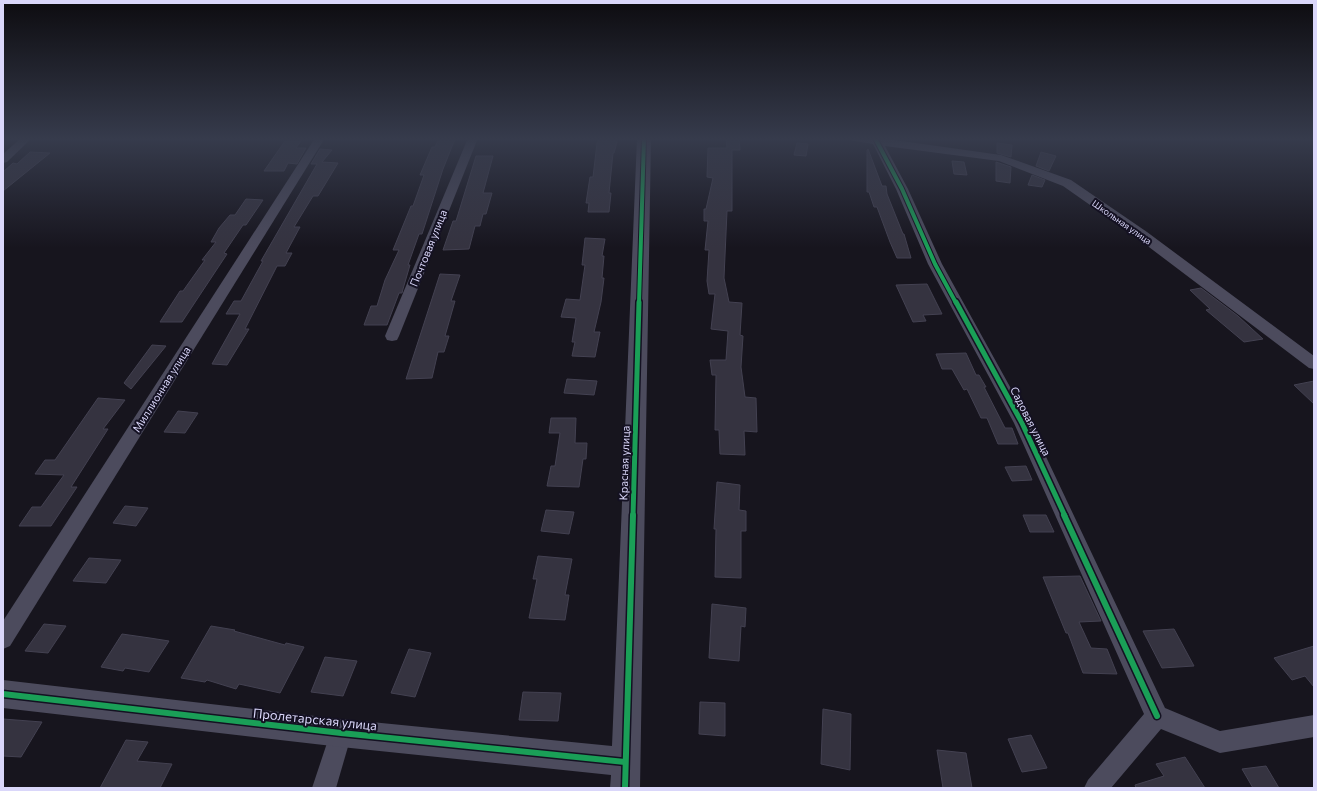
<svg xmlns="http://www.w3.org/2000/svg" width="1317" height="791" font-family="Commissioner,sans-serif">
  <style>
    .building { fill: #353340; stroke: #434151 }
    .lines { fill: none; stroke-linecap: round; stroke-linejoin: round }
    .minor { fill: #4c4b5d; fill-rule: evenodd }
    .tertiary { fill: #4c4b5d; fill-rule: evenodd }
    .cycleway-far2-casing { stroke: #141122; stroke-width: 6 }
    .cycleway-far1-casing { stroke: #141122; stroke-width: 8 }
    .cycleway-casing { stroke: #141122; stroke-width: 9 }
    .cycleway-far2 { stroke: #1a9f57; stroke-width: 4 }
    .cycleway-far1 { stroke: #1a9f57; stroke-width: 5 }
    .cycleway { stroke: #1a9f57; stroke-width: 6 }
    .labels { text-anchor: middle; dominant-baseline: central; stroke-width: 4; stroke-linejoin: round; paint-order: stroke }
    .far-street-label { font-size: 9px; fill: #dad7fa; stroke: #141122 }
    .street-label { font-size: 11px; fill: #dad7fa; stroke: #141122 }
    .near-street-label { font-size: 13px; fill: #dad7fa; stroke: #141122 }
  </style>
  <rect width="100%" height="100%" fill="#17151e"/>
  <g class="building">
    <path d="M439,138L455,139L443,169L422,234H419L408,265H410L403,289L402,293H399L387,325H364L371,306H377L385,280L399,250H393L411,206H413L424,175H420L432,147H435Z"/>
    <path d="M600,138H618L614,153H613L609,193H611L609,212H588L589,203H586L590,177H593L597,143Z"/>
    <path d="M726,138H739L740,150H732V211H727L724,278L729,302L742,303L740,335L743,336L741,367L745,397L756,398L757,432L744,431L745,455L720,454L719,430H715L716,375H712L710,360H726L728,331L711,329L715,294H709L707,281L709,250H705L708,221H704V209H706L713,178L707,177L708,148H727Z"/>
    <path d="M285,141H301L296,148H306L297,164L288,163L284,171H264Z"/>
    <path d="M797,143L808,144L806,156L794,155Z"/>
    <path d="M997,143L1012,145L1011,157L997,153Z"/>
    <path d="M320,149L332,150L322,162L338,163L318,196H313L294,227H300L286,253H292L285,266H277L245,329H249L227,365L212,364L240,314H226L234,301H241L263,261H261L317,164H311Z"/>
    <path d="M868,149L882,186H886L887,194L903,234H904L911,258H897L890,242L877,207H874L869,192H867V150Z"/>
    <path d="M30,152L50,153L3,191V172L13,163L17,164Z"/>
    <path d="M1041,152L1056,156L1049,171L1036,166Z"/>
    <path d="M476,156H493L483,193H492L486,214H483L480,226H475L469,249L443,250L453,221H456Z"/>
    <path d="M952,161L964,162L967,175L954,174Z"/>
    <path d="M996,162L1011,167L1010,183L996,181Z"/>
    <path d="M1032,175L1045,180L1042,187L1028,185Z"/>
    <path d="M246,199L263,200L246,225H243L224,253L227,254L182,322H160L180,291H183L205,260H202L216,242H211L219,228L230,215H235Z"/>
    <path d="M585,238L605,239L602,256H604L602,278H604L601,302L594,332H600L595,357L572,356L575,342H572L576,318L561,317L566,299L580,300L585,265H582Z"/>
    <path d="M440,274L460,275L451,301H455L445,336H449L444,352H438L432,378L406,379Z"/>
    <path d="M927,284L942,314L923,315L926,321L913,322L896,285Z"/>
    <path d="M1201,288L1238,316L1263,339L1244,342L1206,310L1210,309L1190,290Z"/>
    <path d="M152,345L166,346L131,389L124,383Z"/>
    <path d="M966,353L976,375H979L986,387H984L1005,428H1012L1018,444H998L987,418H981L967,389L964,390L952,369H942L936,354Z"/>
    <path d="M567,379L597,381L594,395L564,393Z"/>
    <path d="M1314,381V404L1294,385Z"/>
    <path d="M98,398L125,400L103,429H108L71,487H77L51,526H19L32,507H41L64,475L35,474L45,460H55Z"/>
    <path d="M178,411L198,413L185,433L164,432Z"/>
    <path d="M551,418H576L575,443H587L586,459H583L579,487L547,486L551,466H555L560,433H549Z"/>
    <path d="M1026,466L1032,480L1012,481L1005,467Z"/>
    <path d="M717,482L740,485L739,510L746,511V531H741V578L715,577L716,529H714Z"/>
    <path d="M125,506L148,508L136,526L113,523Z"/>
    <path d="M546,510L574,512L569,534L541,531Z"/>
    <path d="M1023,515H1046L1054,532H1030Z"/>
    <path d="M538,556L572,559L565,595H569L565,620L529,618L537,579H533Z"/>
    <path d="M89,558L121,560L106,583L73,581Z"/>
    <path d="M1080,576L1101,621L1079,622L1091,648L1107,649L1117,674L1083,673L1068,633H1066L1043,577Z"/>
    <path d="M712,604L746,608L745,627L741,626L739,661L709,658Z"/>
    <path d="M44,624L66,626L48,653L25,651Z"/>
    <path d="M211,626L235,630L234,631L285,645L286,643L304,647L280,693L239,684L236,689L207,680L205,682L181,678Z"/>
    <path d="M1174,629L1194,666L1162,668L1143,631Z"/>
    <path d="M122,634L150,638L169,641L149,672L125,668L123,671L101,667Z"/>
    <path d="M1314,646V687L1305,676L1292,680L1274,658Z"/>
    <path d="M409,649L431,653L415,697L391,693Z"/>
    <path d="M325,657L357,661L343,696L311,692Z"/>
    <path d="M523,692L561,693L558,721L519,720Z"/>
    <path d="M700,702L725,703V736L699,734Z"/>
    <path d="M823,709L851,714L850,770L821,764Z"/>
    <path d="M3,719L42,722L21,757L3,756Z"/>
    <path d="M1031,735L1047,768L1022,772L1008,739Z"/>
    <path d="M126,740L148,742L137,761L172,764L160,788H100Z"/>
    <path d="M937,750L966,753L972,788H943Z"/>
    <path d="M1185,757L1205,788H1136L1135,785L1164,776L1156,764Z"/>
    <path d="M1266,766L1279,788H1253L1242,769Z"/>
  </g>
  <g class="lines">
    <g class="minor">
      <path d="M21,138H32L7,162L3,163V154Z"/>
      <path d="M315,138H325L10,646L3,649V621Z"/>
      <path d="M468,138H478L399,336L397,340L392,341L387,340L385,336Z"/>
      <path d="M848,138H880L1001,155L1071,180L1147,232L1314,356V369L1309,368L1137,238L1063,186L999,161L885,146L908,189L942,264L1030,423L1165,708L1220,731L1314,715V737L1220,753L1161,729L1111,788H1084L1088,780L1144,714L1014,423L928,264L896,189L873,144L849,140Z"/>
      <path d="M341,722L349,725L352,733L336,788H312L333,725Z"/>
    </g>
    <path class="tertiary" d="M637,138H651L640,788H610L611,775L341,747L3,708V680L341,719L612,746Z"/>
    <defs>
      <g id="cycleway-far2">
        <path d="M876,140L902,189L935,264L956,303"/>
        <path d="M639,303L644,138"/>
      </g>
      <g id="cycleway-far1">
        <path d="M956,302L1022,423L1065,516"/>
        <path d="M633,516L639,302"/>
      </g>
      <g id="cycleway">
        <path d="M1064,515L1157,716"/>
        <path d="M3,694L341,733L625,762"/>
        <path d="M625,788L633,515"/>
      </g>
    </defs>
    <use href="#cycleway-far2" class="cycleway-far2-casing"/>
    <use href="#cycleway-far1" class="cycleway-far1-casing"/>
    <use href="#cycleway" class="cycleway-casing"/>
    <use href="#cycleway-far2" class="cycleway-far2"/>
    <use href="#cycleway-far1" class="cycleway-far1"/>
    <use href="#cycleway" class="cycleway"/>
  </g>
  <linearGradient id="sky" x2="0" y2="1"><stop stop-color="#0d0c10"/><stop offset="0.56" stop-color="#363b4c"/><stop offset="1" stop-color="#363b4c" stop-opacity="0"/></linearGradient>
  <rect width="1317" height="248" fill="url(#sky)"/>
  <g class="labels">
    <g class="far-street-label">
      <text transform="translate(1122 222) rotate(35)">Школьная улица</text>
    </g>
    <g class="street-label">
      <text transform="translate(428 248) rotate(-68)">Почтовая улица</text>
      <text transform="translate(161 389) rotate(-58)">Миллионная улица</text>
      <text transform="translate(1031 421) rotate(63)">Садовая улица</text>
      <text transform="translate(624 463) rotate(-88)">Красная улица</text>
    </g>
    <g class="near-street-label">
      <text transform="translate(315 719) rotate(6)">Пролетарская улица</text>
    </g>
  </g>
  <rect width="1317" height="791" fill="none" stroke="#dad7fa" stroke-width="8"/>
</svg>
